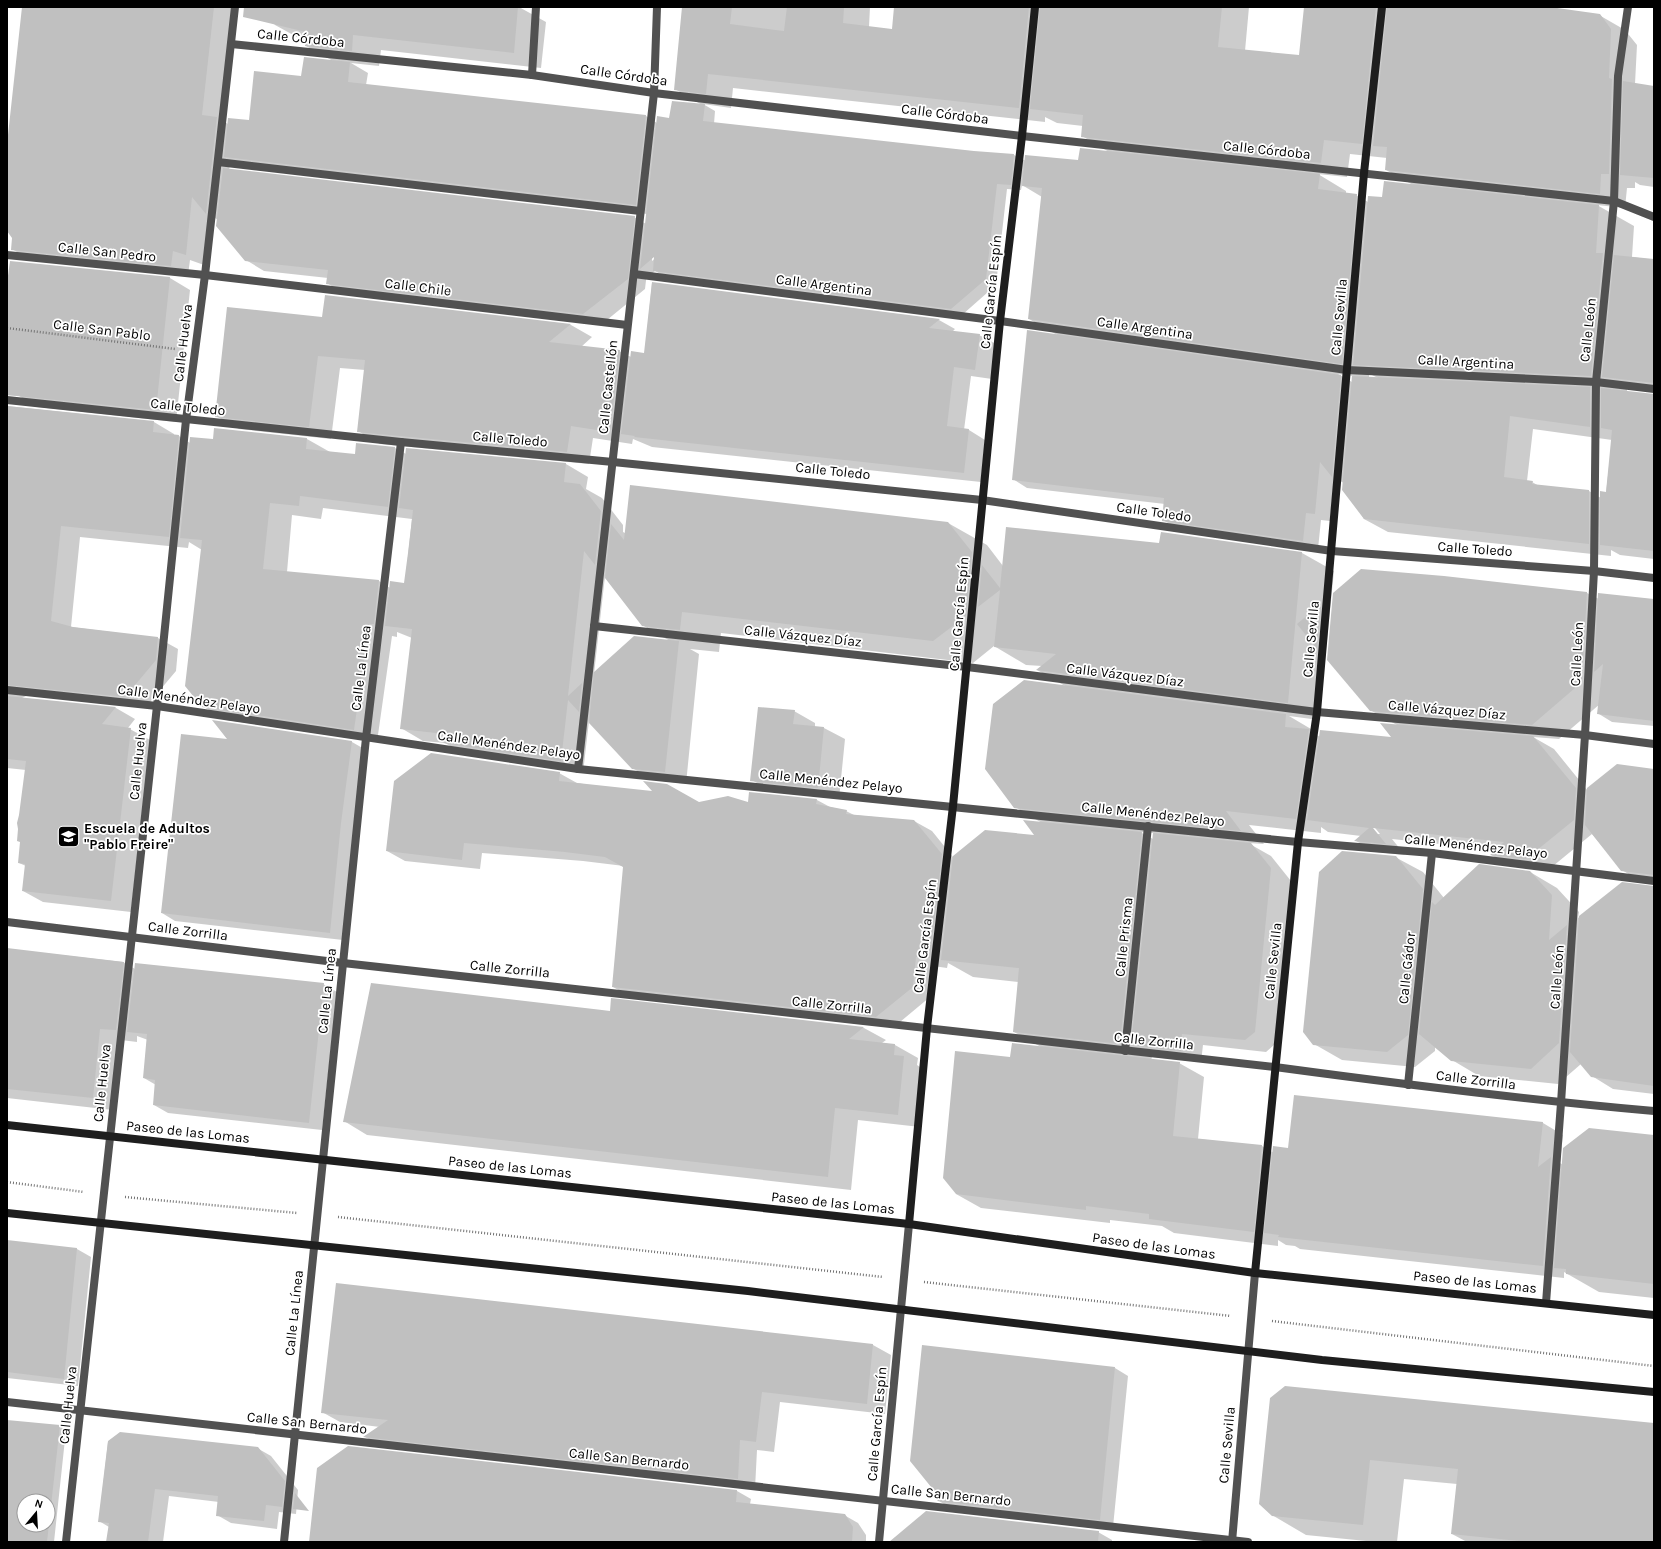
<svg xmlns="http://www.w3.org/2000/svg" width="1661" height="1549" font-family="Karla,sans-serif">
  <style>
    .shadow { fill: #0003; fill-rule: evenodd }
    .building { fill: #c0c0c0; fill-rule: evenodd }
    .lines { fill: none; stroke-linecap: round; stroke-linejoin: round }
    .path { stroke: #737373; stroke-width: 2.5; stroke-dasharray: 1 2; stroke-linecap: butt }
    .lane { stroke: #515151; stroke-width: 8 }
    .street { stroke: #515151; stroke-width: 8 }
    .secondary { stroke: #1e1e1e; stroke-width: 8 }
    .labels { text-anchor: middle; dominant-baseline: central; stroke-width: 3.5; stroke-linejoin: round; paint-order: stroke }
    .street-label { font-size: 14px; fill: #000; stroke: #fff }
    .poi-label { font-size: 14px; font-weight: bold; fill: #000; stroke: #fff; text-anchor: start }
  </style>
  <rect width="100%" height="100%" fill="#fff"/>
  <g class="shadow">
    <path d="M23,7H232L220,119L228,124L250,121L302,78L333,61L306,46V42L275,25L262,7H519L546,22L541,68L381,50L379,66L351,63L368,73L366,85L646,116L657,123L702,105L675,89L683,7H870L869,27L893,30L895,7H1039L1041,8V7H1249L1245,51L1300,57L1305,7H1544L1599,15L1625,30L1637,45L1635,84L1654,87V187L1640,185L1635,182V188H1627L1625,208L1597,205L1634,226L1632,257L1654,260V392L1627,388V392L1654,395V559L1620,555L1611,550V556L1388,532L1364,519L1344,483L1334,478L1330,521L1321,520L1318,549L1178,529L1163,520L1165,504L1027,488L1013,479L1059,336L1029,319L1042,197L1022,185L1021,190L1007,189L996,285L962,315L664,276L655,271L651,274L647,272L645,289L602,324L345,294L327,283L328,278L264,271L246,260L218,220L209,214L204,265L190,260L188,275L29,259L12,249L13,237L7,230V154ZM733,88L1045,122V117L1057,123L1083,126L1082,136L1109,152L1079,161H1026L1014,155L974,152L714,124L715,111L703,104L731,108ZM1350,154L1387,158L1386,170L1413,185L1383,199L1368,202L1356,195L1346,194V191L1318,174L1347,177ZM231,160L242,167L647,214L646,224L634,217L229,170ZM657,253L659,255L652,261V258ZM1369,373L1372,375L1378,378H1369ZM1338,374L1353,376L1352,382ZM1533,429L1612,440L1606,493L1601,498L1589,491L1539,486L1532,482L1527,481Z"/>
    <path d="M170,278L190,290L176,422L37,407L19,396L7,395V292Z"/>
    <path d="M652,283L939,320L955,329L952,332L979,335L996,344L992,379L971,376L964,430H969L985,440L981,482L652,447L633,439L632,444L593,438L589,464L380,444L358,431L365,370L340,368L331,439L239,429L216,416L323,318L326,296L571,325L592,337L581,347L619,351L631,357L645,354Z"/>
    <path d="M7,406L154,422L174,434V436H179L190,443L214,440L215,429L307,439L330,452L355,455L395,448L406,454L566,464L588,477L586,489L602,498L623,525V532L625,533L948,523L987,545L1003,566L1160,544L1161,533L1302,553L1334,571L1319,720L1289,716L1311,729V731L1320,737L1394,738L1397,725L1370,710L1444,577L1587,593L1599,599L1654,600V726L1612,722L1599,714L1600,704L1559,739L1533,737L1554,749L1588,791L1654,769V884L1643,883L1622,870L1592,834L1547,871L1512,866L1491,855L1496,850L1392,839L1405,855L1376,852L1356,841L1361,836L1328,832L1321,827V833L1249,825L1264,844L1248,843L1271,856L1291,881L1275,1044L1266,1052L1203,1045L1201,1062L1152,1057L1151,1060L1179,1063L1204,1077L1198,1139L1262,1146L1274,1153L1289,1149L1543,1123L1563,1135L1560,1163L1563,1165L1654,1136V1298L1599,1292L1564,1272V1278L1300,1249L1295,1246L1286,1245L1278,1240V1246L1174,1233L1162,1226L1110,1220V1223L981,1208L956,1194L1011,1059L1041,1047L1014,1032L1019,982L973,977L948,963L947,968L933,966L930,997L894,1027L631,997L613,987L624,866L583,861L482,853L480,869L405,861L387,851L559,773L577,783L699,803L749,804L817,800L830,807L846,811L854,815L914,821L932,831L953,857L1036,836L1042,823L1015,807L1065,686L1037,670L1042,666L1026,665L994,646L973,663L721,633L719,652L690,649L699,654L686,784L654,780L632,768L589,721L583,773L466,755L445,743L423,741L401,728L412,638L397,632V637L392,636L377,742L226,720L202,706V550L189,542L188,548L80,537L71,627L158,638L178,649L176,671L145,708L28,695L22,698L116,708L135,719L128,728L150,740L131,912L43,902L23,891L26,866L19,863L26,770L7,768ZM323,508L412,519L405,584L390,588L379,581L287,572L292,515L321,519ZM605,576L642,625L670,641L594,674ZM1371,823L1380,834H1377L1369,824ZM1140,832L1154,833L1153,839Z"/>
    <path d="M794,711L815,723V727L824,728L845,739L839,799L772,792L752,780Z"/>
    <path d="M214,721L352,742L366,750L343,940L175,921L162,913L229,741Z"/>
    <path d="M1395,857L1423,872L1444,898L1530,872L1557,888L1579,912L1578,918L1622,884L1654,887V1094L1613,1089L1592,1076L1581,1064L1558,1084L1479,1076L1452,1060L1435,1047V1051L1415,1067L1342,1060L1314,1044Z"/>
    <path d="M7,949L123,962L135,969L323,984L337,992L322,1130L168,1113L154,1105L156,1085L144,1078L148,1040L137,1036V1042L121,1040L113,1110L7,1098Z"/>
    <path d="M612,1000L864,1028L886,1040L882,1043L895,1045L918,1058L917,1065L926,1071L920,1127L858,1120L851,1190L367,1135L344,1121L611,1012Z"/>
    <path d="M7,1241L77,1249L91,1257L78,1386L7,1378Z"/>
    <path d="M337,1284L873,1345L891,1355L885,1414L780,1402L774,1452L757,1450L755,1489L382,1446L365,1437L380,1427L340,1422L322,1412Z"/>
    <path d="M1115,1368L1128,1376L1113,1527L952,1509L939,1501Z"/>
    <path d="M1271,1399L1654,1424V1542H1467L1452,1534L1457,1484L1404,1479L1397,1542H1376L1306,1535L1272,1515Z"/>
    <path d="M7,1421L60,1426L66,1430L54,1542H7ZM24,1501H48V1525H24Z"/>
    <path d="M108,1442L257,1448L271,1456L298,1490L296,1514L279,1512L277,1529L231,1523L217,1515L219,1502L169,1496L163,1542H107L109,1527L99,1521Z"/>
    <path d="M737,1491L751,1499L750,1504L844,1515L858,1523L866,1535V1542H310Z"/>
    <path d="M1098,1532L1112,1540V1542H903Z"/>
  </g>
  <g class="building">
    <path d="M22,7H214L202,115L217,117L206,214L192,197L186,255L173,251L171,266L11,250L12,238L7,231V144Z"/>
    <path d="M244,7H518L514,53L353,35L352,51L305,46L306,32L243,17Z"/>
    <path d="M682,7H732L730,24L784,31L787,7H844L843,23L892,29L894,7H1029L1019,108L708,74L706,94L674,90Z"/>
    <path d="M1040,7H1222L1218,47L1299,55L1304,7H1376L1362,144L1324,140L1321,163L1081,137L1083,115L1030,109Z"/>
    <path d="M1387,7H1550L1600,14L1611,29L1609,78L1612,79L1609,174H1601L1600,194L1385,170L1387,147L1373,146Z"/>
    <path d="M304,57L350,62L348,82L646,115L636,205L224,157L228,118L249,120L254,71L301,76Z"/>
    <path d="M1623,81L1654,86V178L1620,175Z"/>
    <path d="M672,101L705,104L703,121L974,151L1014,154L1011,185L997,184L986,279L951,309L653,271L654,257L640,269L657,116L669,118Z"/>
    <path d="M1080,148L1320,174L1318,189L1357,194L1342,364L1028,319L1042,188L1022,186L1025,155L1078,160Z"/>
    <path d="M223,168L635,216L628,279L583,314L326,284L328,270L245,261L216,226Z"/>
    <path d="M1384,181L1599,205L1596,253H1603L1591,376L1353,365L1368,196L1382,197Z"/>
    <path d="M1614,255L1654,259V383L1602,377Z"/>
    <path d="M10,261L170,277L156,410L7,395V283Z"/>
    <path d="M652,282L940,319L929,328L980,334L975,370L954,367L947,426L969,429L964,473L634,437L635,436L621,434L631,351L644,353Z"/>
    <path d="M325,295L571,324L549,342L620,350L610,432L571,426L567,452L357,432L365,360L318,356L309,427L215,417L227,307L322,317Z"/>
    <path d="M1027,330L1341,375L1332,477L1320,462L1315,514L1306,513L1303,541L1162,521L1164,498L1012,480Z"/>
    <path d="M1352,376L1590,387V427L1510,416L1504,477L1533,481L1532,484L1589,490V544L1364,519L1342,490Z"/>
    <path d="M1601,388L1654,394V551L1600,545V491L1606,492L1612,430L1601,428Z"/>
    <path d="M7,406L154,421L153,432L179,435L169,537L61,526L51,621L73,627L158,637L156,660L125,697L7,685Z"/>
    <path d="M214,428L307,438L306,449L355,454L356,443L395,447L388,507L300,496L299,506L270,503L263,569L379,580L374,624H369L354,730L202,707L185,686L202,540L180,538L190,437L213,439Z"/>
    <path d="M406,448L566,463L564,482L580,484L601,511L595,565L584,551L568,696L582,683L579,712L568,700L561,761L443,743L454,735L400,729L412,629L385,626L390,581L404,583L408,553L413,510L399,508Z"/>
    <path d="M630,485L948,522L972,552L966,616L933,641L682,612L680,630L642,626L605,578L611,524L624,540Z"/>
    <path d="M1006,527L1159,543L1161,532L1302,552L1288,703L1036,670L1056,654L994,647L1000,590L978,607L982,565L1000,588Z"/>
    <path d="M1361,569L1444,576L1587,592L1582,682L1532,725L1370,711L1327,660L1333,593Z"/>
    <path d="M1598,593L1654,599V721L1597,714L1603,664L1594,672Z"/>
    <path d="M1321,604L1317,649L1297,624Z"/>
    <path d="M634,636L679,641L665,772L632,769L589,723L594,672Z"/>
    <path d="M1024,680L1286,714L1285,727L1309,729L1296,819L1226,811L1241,831L1014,808L985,769L993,704Z"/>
    <path d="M7,696L116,707L102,724L131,728L111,901L22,891L25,864L18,863L20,842L17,841L18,829L17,823L19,815L26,761L7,759Z"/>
    <path d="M758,707L795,710L793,724L824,727L818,788L750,781Z"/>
    <path d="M212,720L352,741L341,823L330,933L161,913L181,734L227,739Z"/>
    <path d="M1380,723L1533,736L1576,788L1574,820L1526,859L1490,855L1504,842L1373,828L1386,844L1354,841L1369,828L1307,820L1320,730L1391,737Z"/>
    <path d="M431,753L560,772L559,781L652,791L643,781L667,784L699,802L728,796L748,802L749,792L817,799L816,804L847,810L846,814L914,820L942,854L930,958L916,957L913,987L876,1017L612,987L623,867L605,857L565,852L464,843L462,860L386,851L394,781Z"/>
    <path d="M1617,764L1654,769V875L1621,871L1585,825L1587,788Z"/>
    <path d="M1023,820L1142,832L1120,1044L1013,1032L1019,968L941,960L953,856L985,830L1034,835Z"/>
    <path d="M1153,833L1251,843L1271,868L1255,1032L1245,1040L1182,1034L1181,1051L1131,1045Z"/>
    <path d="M1342,851L1396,856L1423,889L1408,1035L1387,1052L1313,1045L1303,1032L1319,872Z"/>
    <path d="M1479,864L1530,871L1552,895L1549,940L1567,925L1559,1043L1531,1069L1451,1061L1419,1034L1432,902L1435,905Z"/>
    <path d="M1622,882L1654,886V1086L1591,1077L1570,1052L1579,916Z"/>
    <path d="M7,948L124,962L116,1030L100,1029L93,1098L7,1089Z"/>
    <path d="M135,963L324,983L309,1123L153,1105L155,1080L143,1078L147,1034L127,1032Z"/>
    <path d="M371,983L602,1010L610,1011L611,998L864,1027L849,1039L895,1044L894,1055L904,1056L898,1115L835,1108L828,1177L343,1122Z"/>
    <path d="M1012,1043L1180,1062L1173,1136L1262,1145L1254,1232L1149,1219V1214L1086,1206V1210L956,1194L943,1178L955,1051L1010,1057Z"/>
    <path d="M1294,1095L1543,1122L1538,1167L1551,1157L1543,1266L1278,1237L1279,1235L1264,1233L1273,1146L1288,1148Z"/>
    <path d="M1589,1128L1654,1135V1284L1566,1274V1269L1554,1268L1563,1148Z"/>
    <path d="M7,1240L77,1248L64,1379L7,1372Z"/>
    <path d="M336,1283L873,1344L867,1404L762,1392L756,1442L740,1440L738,1479L363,1437L388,1420L321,1413Z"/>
    <path d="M922,1345L1115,1367L1100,1520L937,1501L940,1498L910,1461Z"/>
    <path d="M1285,1386L1654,1423V1542H1528L1451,1534L1458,1469L1370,1460L1363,1525L1272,1516L1259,1504L1270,1398Z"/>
    <path d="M7,1420L60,1425L47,1542H7ZM24,1501H48V1525H24Z"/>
    <path d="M120,1432L258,1447L285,1481L282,1507L266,1505L264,1521L216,1516L218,1496L155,1489L148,1542H106L109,1523L98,1522L108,1441Z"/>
    <path d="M348,1446L737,1490L736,1502L845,1514L853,1527L852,1542H309L317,1468Z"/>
    <path d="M295,1493L309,1511L293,1509Z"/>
    <path d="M926,1511L1099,1531L1098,1542H889Z"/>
  </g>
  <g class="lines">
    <g class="path">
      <path d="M7,328L175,349"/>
      <path d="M7,1182L84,1192"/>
      <path d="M125,1197L297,1213"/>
      <path d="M338,1217L883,1277"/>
      <path d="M924,1282L1231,1316"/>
      <path d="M1272,1321L1654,1366"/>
    </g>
    <path class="lane" d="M218,162L640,211"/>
    <g class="street">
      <path d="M231,44L532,75L654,93L1022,136L1614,201L1654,217"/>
      <path d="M532,75L536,7"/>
      <path d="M7,255L205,275L627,325"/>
      <path d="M634,274L1000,321L1347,370L1596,382L1654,389"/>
      <path d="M7,400L401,442L613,462L982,500L1332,551L1594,571L1654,578"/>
      <path d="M594,626L967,667L1317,712L1585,735L1654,744"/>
      <path d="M7,690L157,706L578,769L1298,842L1432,853L1654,881"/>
      <path d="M578,769L654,93L657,7"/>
      <path d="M7,922L343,963L1275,1067C1401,1084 1527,1100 1654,1111"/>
      <path d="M1125,1051L1148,826"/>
      <path d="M1408,1085L1432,853"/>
      <path d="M1546,1303L1561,1103L1585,735L1594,571L1596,382L1614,201L1618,76L1628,7"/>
      <path d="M7,1402L1248,1542"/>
      <path d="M66,1542L157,706L186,420L205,275L235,7"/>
      <path d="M284,1542L366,738L401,442"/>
      <path d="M879,1542L909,1224"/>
      <path d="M1232,1542L1255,1273"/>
    </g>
    <g class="secondary">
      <path d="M7,1125L909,1224L1255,1273L1654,1315"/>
      <path d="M7,1213L748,1291L1322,1360L1654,1392"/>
      <path d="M909,1224L927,1028L953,806L1000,321L1022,136L1035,7"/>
      <path d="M1255,1273L1298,842L1317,712L1364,173L1382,7"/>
    </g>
  </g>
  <defs>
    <symbol id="school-square" viewBox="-11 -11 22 22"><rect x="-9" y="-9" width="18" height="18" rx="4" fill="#000" stroke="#fff"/><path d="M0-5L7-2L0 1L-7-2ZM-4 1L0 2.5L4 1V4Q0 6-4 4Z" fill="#fff"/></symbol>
  </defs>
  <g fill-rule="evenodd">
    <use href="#school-square" x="56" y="824" width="25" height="25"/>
  </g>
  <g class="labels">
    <g class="street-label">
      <text transform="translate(301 38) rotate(6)">Calle Córdoba</text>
      <text transform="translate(624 75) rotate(8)">Calle Córdoba</text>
      <text transform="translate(945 114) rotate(7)">Calle Córdoba</text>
      <text transform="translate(1267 150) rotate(6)">Calle Córdoba</text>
      <text transform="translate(107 252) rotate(6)">Calle San Pedro</text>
      <text transform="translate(824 285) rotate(7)">Calle Argentina</text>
      <text transform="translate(418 287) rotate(7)">Calle Chile</text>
      <text transform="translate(991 292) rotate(-84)">Calle García Espín</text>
      <text transform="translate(1339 317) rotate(-85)">Calle Sevilla</text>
      <text transform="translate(1145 328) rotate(8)">Calle Argentina</text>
      <text transform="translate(102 330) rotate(7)">Calle San Pablo</text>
      <text transform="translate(1588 330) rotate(-84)">Calle León</text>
      <text transform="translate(183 343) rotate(-83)">Calle Huelva</text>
      <text transform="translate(1466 362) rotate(3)">Calle Argentina</text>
      <text transform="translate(608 387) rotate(-84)">Calle Castellón</text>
      <text transform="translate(188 407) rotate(6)">Calle Toledo</text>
      <text transform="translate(510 439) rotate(5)">Calle Toledo</text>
      <text transform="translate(833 471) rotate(6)">Calle Toledo</text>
      <text transform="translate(1154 512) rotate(8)">Calle Toledo</text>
      <text transform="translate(1475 549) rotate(4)">Calle Toledo</text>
      <text transform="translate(959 614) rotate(-85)">Calle García Espín</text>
      <text transform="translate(803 636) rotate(6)">Calle Vázquez Díaz</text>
      <text transform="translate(1311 639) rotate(-85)">Calle Sevilla</text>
      <text transform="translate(1577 654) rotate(-87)">Calle León</text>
      <text transform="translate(361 668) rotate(-83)">Calle La Línea</text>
      <text transform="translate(1125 675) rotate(7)">Calle Vázquez Díaz</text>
      <text transform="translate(189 699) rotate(8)">Calle Menéndez Pelayo</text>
      <text transform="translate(1447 710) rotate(5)">Calle Vázquez Díaz</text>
      <text transform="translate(509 745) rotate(8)">Calle Menéndez Pelayo</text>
      <text transform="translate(138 761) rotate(-84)">Calle Huelva</text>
      <text transform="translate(831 781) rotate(6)">Calle Menéndez Pelayo</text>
      <text transform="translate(1153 814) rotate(6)">Calle Menéndez Pelayo</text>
      <text transform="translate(1476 846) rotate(6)">Calle Menéndez Pelayo</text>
      <text transform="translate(188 931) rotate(7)">Calle Zorrilla</text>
      <text transform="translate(925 936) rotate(-83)">Calle García Espín</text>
      <text transform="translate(1124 937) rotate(-84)">Calle Prisma</text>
      <text transform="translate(1273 961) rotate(-84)">Calle Sevilla</text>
      <text transform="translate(1407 968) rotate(-84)">Calle Gádor</text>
      <text transform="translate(510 969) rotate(6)">Calle Zorrilla</text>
      <text transform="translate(1557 977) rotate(-86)">Calle León</text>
      <text transform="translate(327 991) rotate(-84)">Calle La Línea</text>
      <text transform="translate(832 1005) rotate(6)">Calle Zorrilla</text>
      <text transform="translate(1154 1041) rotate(6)">Calle Zorrilla</text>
      <text transform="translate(1476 1080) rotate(7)">Calle Zorrilla</text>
      <text transform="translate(102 1083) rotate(-84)">Calle Huelva</text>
      <text transform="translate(188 1132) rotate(6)">Paseo de las Lomas</text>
      <text transform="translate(510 1167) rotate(6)">Paseo de las Lomas</text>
      <text transform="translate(833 1203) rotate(6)">Paseo de las Lomas</text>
      <text transform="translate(1154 1246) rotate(8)">Paseo de las Lomas</text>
      <text transform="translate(1475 1282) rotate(6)">Paseo de las Lomas</text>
      <text transform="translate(294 1313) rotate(-84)">Calle La Línea</text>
      <text transform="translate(68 1405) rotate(-84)">Calle Huelva</text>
      <text transform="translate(307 1423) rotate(6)">Calle San Bernardo</text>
      <text transform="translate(877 1424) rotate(-85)">Calle García Espín</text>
      <text transform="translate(1227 1445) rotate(-85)">Calle Sevilla</text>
      <text transform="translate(629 1459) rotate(6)">Calle San Bernardo</text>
      <text transform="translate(951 1495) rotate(6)">Calle San Bernardo</text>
    </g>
    <g class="poi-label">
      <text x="84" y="828">Escuela de Adultos<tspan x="84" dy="16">"Pablo Freire"</tspan></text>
    </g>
  </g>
  <rect width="1661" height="1549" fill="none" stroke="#000000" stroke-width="16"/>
  <g transform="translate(36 1513) rotate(18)"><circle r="19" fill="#ffffff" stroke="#999999"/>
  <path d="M0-3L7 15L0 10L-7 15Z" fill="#000000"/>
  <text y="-6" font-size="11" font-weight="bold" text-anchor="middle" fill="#000000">N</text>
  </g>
</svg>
